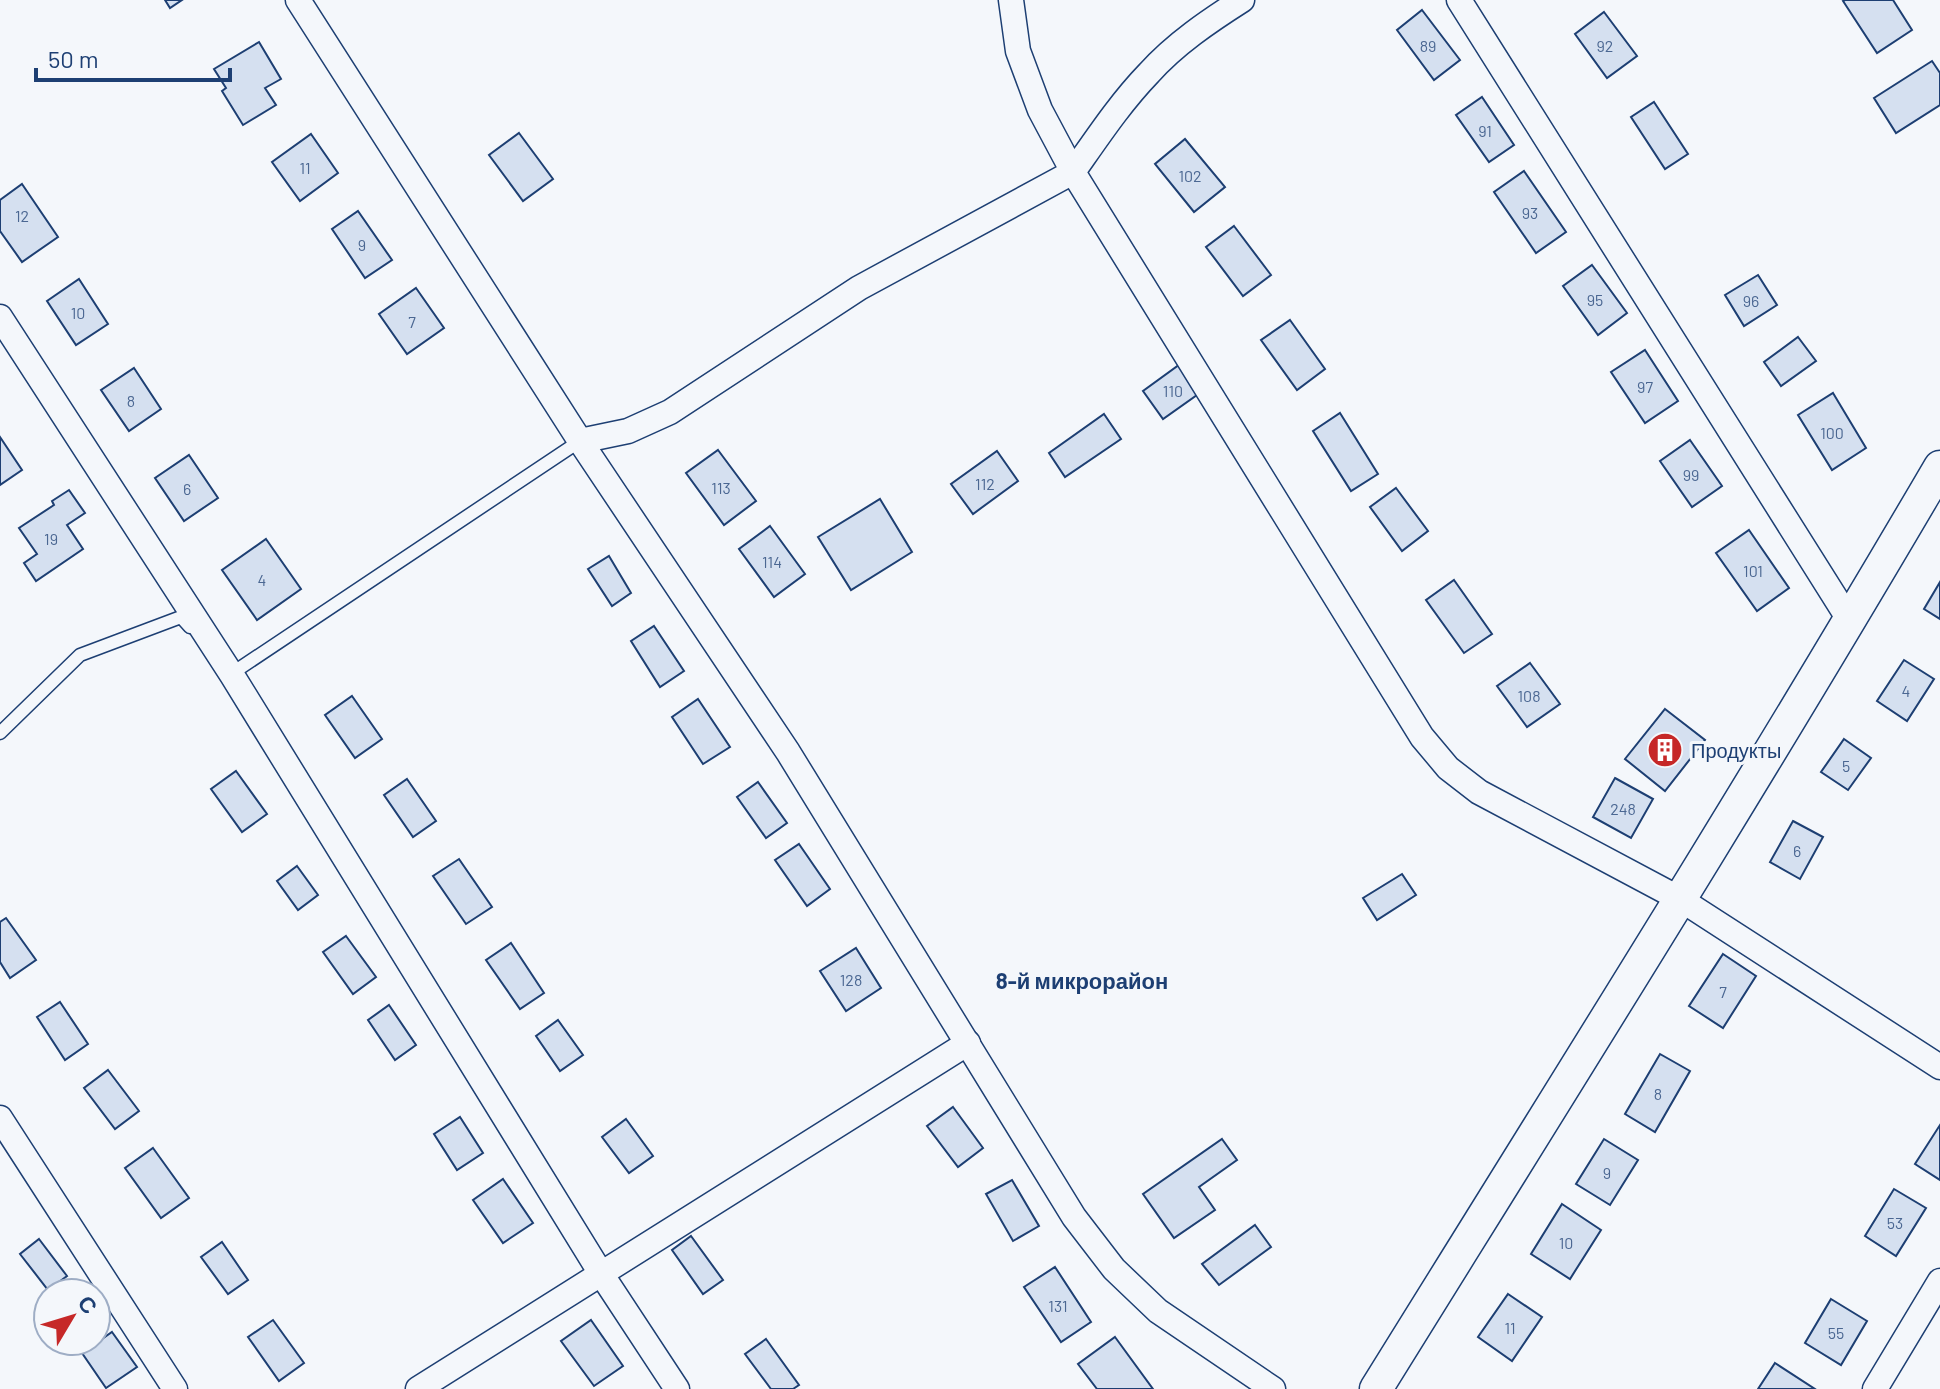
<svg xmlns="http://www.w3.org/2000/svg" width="1940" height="1389" font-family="Barlow,sans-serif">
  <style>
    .building { fill: #d5e0f0; stroke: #1d3f73; stroke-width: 2 }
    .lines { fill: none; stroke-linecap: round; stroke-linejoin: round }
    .lane-casing { stroke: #1d3f73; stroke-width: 15 }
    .street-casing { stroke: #1d3f73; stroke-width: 27 }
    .secondary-casing { stroke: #1d3f73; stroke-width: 35 }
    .lane { stroke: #f4f7fb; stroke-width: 12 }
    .street { stroke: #f4f7fb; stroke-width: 24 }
    .secondary { stroke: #f4f7fb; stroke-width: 32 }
    .labels { text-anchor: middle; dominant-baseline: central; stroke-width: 6; stroke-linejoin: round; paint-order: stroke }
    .number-label { font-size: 16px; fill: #4b6792 }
    .poi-label { font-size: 20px; fill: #1d3f73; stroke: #f4f7fb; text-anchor: start }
    .neighbourhood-label { font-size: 22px; font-weight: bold; fill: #1d3f73; stroke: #f4f7fb }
  </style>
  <rect width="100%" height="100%" fill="#f4f7fb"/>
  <g class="building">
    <path d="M165,0H182L170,8Z"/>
    <path d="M1845,0H1893L1912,30L1877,53L1843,1Z"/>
    <path d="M1422,10L1460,60L1434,80L1397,30Z"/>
    <path d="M1604,12L1637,56L1607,78L1575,34Z"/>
    <path d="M259,42L281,79L265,88L276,105L243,125L222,91L226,88L214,69Z"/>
    <path d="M1932,61L1940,73V105L1896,133L1874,98Z"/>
    <path d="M1482,97L1514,145L1489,162L1456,115Z"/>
    <path d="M1654,102L1688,154L1665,169L1631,117Z"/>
    <path d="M519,133L553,179L523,201L489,155Z"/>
    <path d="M311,134L338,173L300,201L272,162Z"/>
    <path d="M1185,139L1225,187L1194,212L1155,164Z"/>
    <path d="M1524,171L1566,232L1536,253L1494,192Z"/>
    <path d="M22,184L58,237L22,262L0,231V200Z"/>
    <path d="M358,211L392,260L365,278L332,229Z"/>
    <path d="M1234,226L1271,275L1243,296L1206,247Z"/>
    <path d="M1592,265L1627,313L1598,335L1563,286Z"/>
    <path d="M1758,275L1777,305L1744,326L1725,295Z"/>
    <path d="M79,279L108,324L76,345L47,301Z"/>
    <path d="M416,288L444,328L407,354L379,314Z"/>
    <path d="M1290,320L1325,369L1297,390L1261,340Z"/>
    <path d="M1798,337L1816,361L1781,386L1764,362Z"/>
    <path d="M1645,350L1678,401L1645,423L1611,372Z"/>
    <path d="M1183,362L1204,390L1163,419L1143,391Z"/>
    <path d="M134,368L161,409L129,431L101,390Z"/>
    <path d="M1833,393L1866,448L1832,470L1798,415Z"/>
    <path d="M1340,413L1378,474L1351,491L1313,431Z"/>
    <path d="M1104,414L1121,439L1065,477L1049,453Z"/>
    <path d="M0,437L22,470L0,485Z"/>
    <path d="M1690,440L1722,486L1692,507L1660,461Z"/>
    <path d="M718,450L756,501L724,525L686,473Z"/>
    <path d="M997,451L1018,481L973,514L951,484Z"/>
    <path d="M189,455L218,498L184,521L155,478Z"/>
    <path d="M1396,488L1428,531L1402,551L1370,507Z"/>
    <path d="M69,490L85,513L67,525L83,549L36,581L24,563L37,554L19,528L54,505L52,501Z"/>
    <path d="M880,499L912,552L851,590L818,537Z"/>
    <path d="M770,526L805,574L774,597L739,549Z"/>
    <path d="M1749,530L1789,588L1757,611L1716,553Z"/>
    <path d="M266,539L301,589L257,620L222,570Z"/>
    <path d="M609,556L631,593L612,606L588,569Z"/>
    <path d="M1454,580L1492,634L1464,653L1426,600Z"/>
    <path d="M1940,582V619L1924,609Z"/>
    <path d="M654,626L684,671L660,687L631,641Z"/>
    <path d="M1904,660L1934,679L1907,721L1877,701Z"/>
    <path d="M1530,663L1560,704L1527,727L1497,686Z"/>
    <path d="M352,696L382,739L355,758L325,715Z"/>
    <path d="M698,699L730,747L703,764L672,717Z"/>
    <path d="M1665,709L1705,740L1665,791L1625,759Z"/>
    <path d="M1844,739L1871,758L1848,790L1821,772Z"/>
    <path d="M236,771L267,814L242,832L211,789Z"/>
    <path d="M1615,778L1653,799L1631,838L1593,817Z"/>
    <path d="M407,779L436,821L413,837L384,795Z"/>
    <path d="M758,782L787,823L766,838L737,797Z"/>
    <path d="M1793,821L1823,837L1800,879L1770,862Z"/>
    <path d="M799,844L830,889L807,906L775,860Z"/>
    <path d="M459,859L492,907L466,924L433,876Z"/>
    <path d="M297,866L318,895L298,910L277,881Z"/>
    <path d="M1402,874L1416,895L1377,920L1363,898Z"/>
    <path d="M6,918L36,960L10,978L0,962V922Z"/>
    <path d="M346,936L376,977L353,994L323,952Z"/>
    <path d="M511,943L544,993L520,1009L486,960Z"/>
    <path d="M856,948L881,988L846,1011L820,971Z"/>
    <path d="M1723,954L1756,976L1723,1028L1689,1006Z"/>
    <path d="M60,1002L88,1044L65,1060L37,1017Z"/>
    <path d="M389,1005L416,1045L395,1060L368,1020Z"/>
    <path d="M558,1020L583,1055L560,1071L536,1036Z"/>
    <path d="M1660,1054L1690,1071L1655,1132L1625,1114Z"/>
    <path d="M108,1070L139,1111L115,1129L84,1088Z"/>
    <path d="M953,1107L983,1148L958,1167L927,1126Z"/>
    <path d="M460,1117L483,1153L457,1170L434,1134Z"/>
    <path d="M626,1119L653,1156L629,1173L602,1137Z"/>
    <path d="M1940,1125V1180L1915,1164Z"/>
    <path d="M1222,1139L1237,1160L1199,1187L1215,1210L1174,1238L1143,1194Z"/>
    <path d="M1604,1139L1638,1160L1610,1205L1576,1184Z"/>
    <path d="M153,1148L189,1198L161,1218L125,1168Z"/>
    <path d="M503,1179L533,1223L503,1243L473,1200Z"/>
    <path d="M1012,1180L1039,1226L1013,1241L986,1194Z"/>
    <path d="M1894,1189L1926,1208L1896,1256L1865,1236Z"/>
    <path d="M1562,1204L1601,1230L1570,1279L1531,1254Z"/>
    <path d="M1255,1225L1271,1247L1219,1285L1202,1264Z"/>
    <path d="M691,1236L723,1280L703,1294L672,1250Z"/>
    <path d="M39,1239L67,1276L48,1290L20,1254Z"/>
    <path d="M222,1242L248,1280L228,1294L201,1257Z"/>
    <path d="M1055,1267L1091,1322L1061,1342L1024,1287Z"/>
    <path d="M1508,1294L1542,1317L1512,1361L1478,1337Z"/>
    <path d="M1831,1299L1867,1321L1841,1365L1805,1343Z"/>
    <path d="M273,1320L304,1363L279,1381L248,1337Z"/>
    <path d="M591,1320L623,1366L594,1386L561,1341Z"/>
    <path d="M112,1332L137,1367L106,1388L82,1353Z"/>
    <path d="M1115,1337L1153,1389H1097L1078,1364Z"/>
    <path d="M766,1339L799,1385L793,1389H771L745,1354Z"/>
    <path d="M1775,1363L1815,1389H1758Z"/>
  </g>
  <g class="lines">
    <defs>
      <g id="lane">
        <path d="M231,674L580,441"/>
        <path d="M0,733L80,655L181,617L190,627"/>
      </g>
      <g id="street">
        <path d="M298,0L580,441L788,752L1074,1217L1114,1269L1158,1311L1273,1389"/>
        <path d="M1242,0C1209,21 1175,44 1149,73C1120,103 1097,138 1073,172L1422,737L1448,768L1479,792L1680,899L1940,1067"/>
        <path d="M1459,0L1850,621"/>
        <path d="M0,317L232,675L600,1272L677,1389"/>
        <path d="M580,441L628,431L670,412L859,288L1073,172L1040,110L1018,51L1011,0"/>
        <path d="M0,1118L175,1389"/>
        <path d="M418,1389L968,1043"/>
        <path d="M1875,1389L1940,1281"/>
      </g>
      <path id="secondary" d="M1376,1389C1566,1083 1758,778 1940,467"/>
    </defs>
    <use href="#lane" class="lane-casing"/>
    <use href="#street" class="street-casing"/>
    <use href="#secondary" class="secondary-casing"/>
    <use href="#lane" class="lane"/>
    <use href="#street" class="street"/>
    <use href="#secondary" class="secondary"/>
  </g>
  <defs>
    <symbol id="building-disc" viewBox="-11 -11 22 22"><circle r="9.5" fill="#c62828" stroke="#f4f7fb"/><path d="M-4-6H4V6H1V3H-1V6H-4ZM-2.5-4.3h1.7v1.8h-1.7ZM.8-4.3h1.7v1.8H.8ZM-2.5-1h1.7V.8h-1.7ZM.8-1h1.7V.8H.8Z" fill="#fff"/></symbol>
  </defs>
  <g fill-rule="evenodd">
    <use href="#building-disc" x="1645" y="730" width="40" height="40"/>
  </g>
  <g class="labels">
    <g class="number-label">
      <text x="1428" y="45">89</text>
      <text x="1605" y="45">92</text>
      <text x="1485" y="130">91</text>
      <text x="305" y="167">11</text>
      <text x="1190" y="175">102</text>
      <text x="1530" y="212">93</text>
      <text x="22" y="215">12</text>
      <text x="362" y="244">9</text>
      <text x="1595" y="299">95</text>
      <text x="1751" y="300">96</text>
      <text x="78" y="312">10</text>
      <text x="412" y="321">7</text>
      <text x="1645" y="386">97</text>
      <text x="1173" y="390">110</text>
      <text x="131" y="400">8</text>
      <text x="1832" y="432">100</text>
      <text x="1691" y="474">99</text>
      <text x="985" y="483">112</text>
      <text x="721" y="487">113</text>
      <text x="187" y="488">6</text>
      <text x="51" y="538">19</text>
      <text x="772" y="561">114</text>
      <text x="1753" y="570">101</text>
      <text x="262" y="579">4</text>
      <text x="1906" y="690">4</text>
      <text x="1529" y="695">108</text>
      <text x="1846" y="765">5</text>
      <text x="1623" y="808">248</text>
      <text x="1797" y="850">6</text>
      <text x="851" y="979">128</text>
      <text x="1723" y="991">7</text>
      <text x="1658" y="1093">8</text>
      <text x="1607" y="1172">9</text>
      <text x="1895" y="1222">53</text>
      <text x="1566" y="1242">10</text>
      <text x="1058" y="1305">131</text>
      <text x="1510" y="1327">11</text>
      <text x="1836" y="1332">55</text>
    </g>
    <g class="poi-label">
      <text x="1691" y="750">Продукты</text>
    </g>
    <g class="neighbourhood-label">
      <text x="1082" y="980">8-й микрорайон</text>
    </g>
  </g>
  <g transform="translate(72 1317) rotate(52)"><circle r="38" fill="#f4f7fb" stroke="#9eadc5" stroke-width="2"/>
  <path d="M0-6L14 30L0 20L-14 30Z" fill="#c62828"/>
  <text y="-12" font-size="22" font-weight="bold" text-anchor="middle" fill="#1d3f73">С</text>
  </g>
  <path d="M36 68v12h194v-12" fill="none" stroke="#1d3f73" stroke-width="4"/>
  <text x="48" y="68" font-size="24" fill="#1d3f73" stroke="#f4f7fb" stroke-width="6" paint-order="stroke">50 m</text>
</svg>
